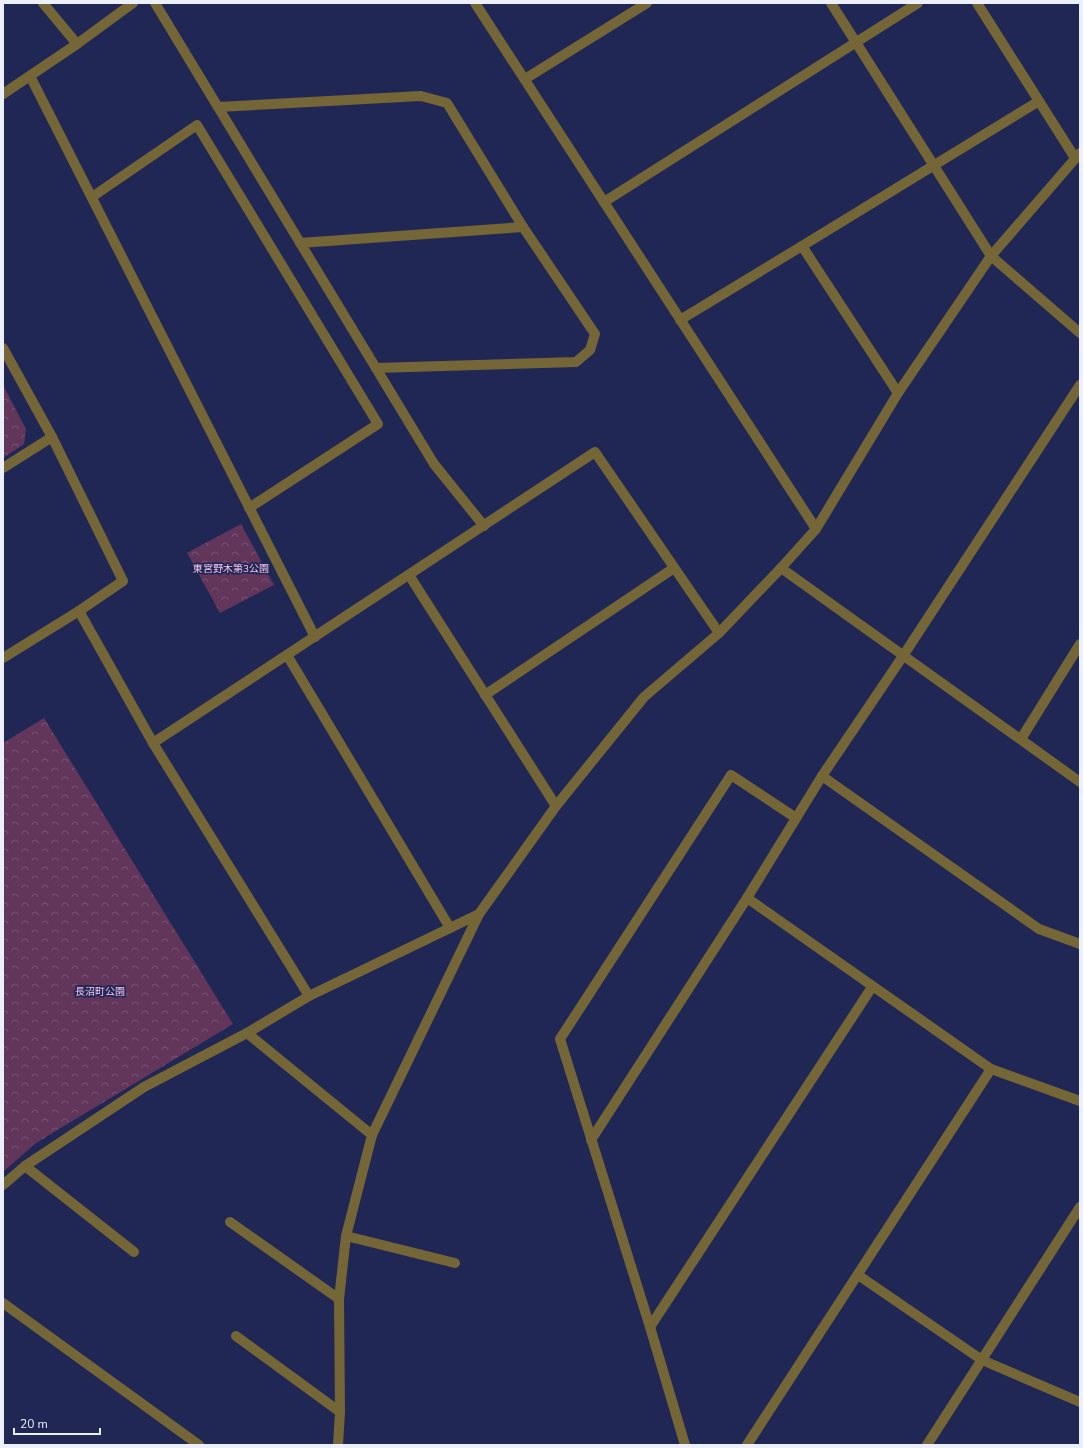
<svg xmlns="http://www.w3.org/2000/svg" width="1083" height="1448" font-family="'Nunito Sans','Noto Sans JP',sans-serif">
  <style>
    .park { fill: url(#park-crowns) }
    .lines { fill: none; stroke-linecap: round; stroke-linejoin: round }
    .lane { stroke: #746636; stroke-width: 10 }
    .street { stroke: #746636; stroke-width: 10 }
    .labels { text-anchor: middle; dominant-baseline: central; stroke-width: 3.5; stroke-linejoin: round; paint-order: stroke }
    .park-label { font-size: 10px; fill: #f6c5eb; stroke: #202755 }
  </style>
  <defs>
    <pattern id="park-crowns" width="20" height="18" patternUnits="userSpaceOnUse"><rect width="20" height="18" fill="#62355a"/><path d="M2 6a3 3 0 1 1 6 0M12 15a3 3 0 1 1 6 0" fill="none" stroke="#795373"/></pattern>
  </defs>
  <rect width="100%" height="100%" fill="#202755"/>
  <g class="park">
    <path d="M3,385L26,429L24,444L3,458Z"/>
    <path d="M241,524L274,585L220,613L187,553Z"/>
    <path d="M44,718L233,1024L36,1143L3,1172V743Z"/>
  </g>
  <g class="lines">
    <g class="lane">
      <path d="M155,3L434,464L484,526"/>
      <path d="M525,79L647,3"/>
      <path d="M218,107L421,96L447,103L523,227L595,334L590,350L576,362L376,368"/>
      <path d="M92,197L197,125L378,424L249,508"/>
      <path d="M604,202L918,3"/>
      <path d="M300,243L523,227"/>
      <path d="M802,246L1039,101"/>
      <path d="M3,468L52,437"/>
      <path d="M25,1166L134,1252"/>
      <path d="M230,1222L339,1299"/>
      <path d="M346,1236L455,1263"/>
      <path d="M3,1303L199,1445"/>
      <path d="M236,1336L340,1412"/>
    </g>
    <g class="street">
      <path d="M43,3L77,44"/>
      <path d="M475,3L816,529"/>
      <path d="M831,3L991,256L1080,333"/>
      <path d="M977,3L1075,158"/>
      <path d="M30,76L315,637"/>
      <path d="M3,94L77,44L133,3"/>
      <path d="M680,320L802,246L898,393"/>
      <path d="M3,348L52,437L123,581L79,611L3,658"/>
      <path d="M781,568L1080,782"/>
      <path d="M409,575L556,806"/>
      <path d="M79,611L153,743L309,996"/>
      <path d="M287,655L450,928"/>
      <path d="M485,695L674,568"/>
      <path d="M1021,739L1080,644"/>
      <path d="M153,743L595,452L719,633"/>
      <path d="M822,776L1039,929L1080,944"/>
      <path d="M747,898L991,1069L1080,1101"/>
      <path d="M247,1033L372,1135"/>
      <path d="M591,1140L747,898L822,776L903,656L1080,385"/>
      <path d="M3,1185L25,1166L144,1087L247,1033L309,996L479,914"/>
      <path d="M858,1275L982,1360L1080,1402"/>
      <path d="M650,1327L872,987"/>
      <path d="M338,1445L340,1412L339,1299L346,1236L372,1135L479,914L556,806L644,697L719,633L781,568L816,529L898,393L991,256L1080,153"/>
      <path d="M685,1445L650,1327L560,1039L731,775L796,818"/>
      <path d="M747,1445L991,1069"/>
      <path d="M927,1445L1080,1207"/>
    </g>
  </g>
  <g class="labels">
    <g class="park-label">
      <text x="231" y="569">東宮野木第3公園</text>
      <text x="100" y="992">長沼町公園</text>
    </g>
  </g>
  <rect width="1083" height="1448" fill="none" stroke="#ecf0fc" stroke-width="8"/>
  <path d="M14 1428v6h86v-6" fill="none" stroke="#ecf0fc" stroke-width="2"/>
  <text x="20" y="1428" font-size="12" fill="#ecf0fc" stroke="#202755" stroke-width="3" paint-order="stroke">20 m</text>
</svg>
